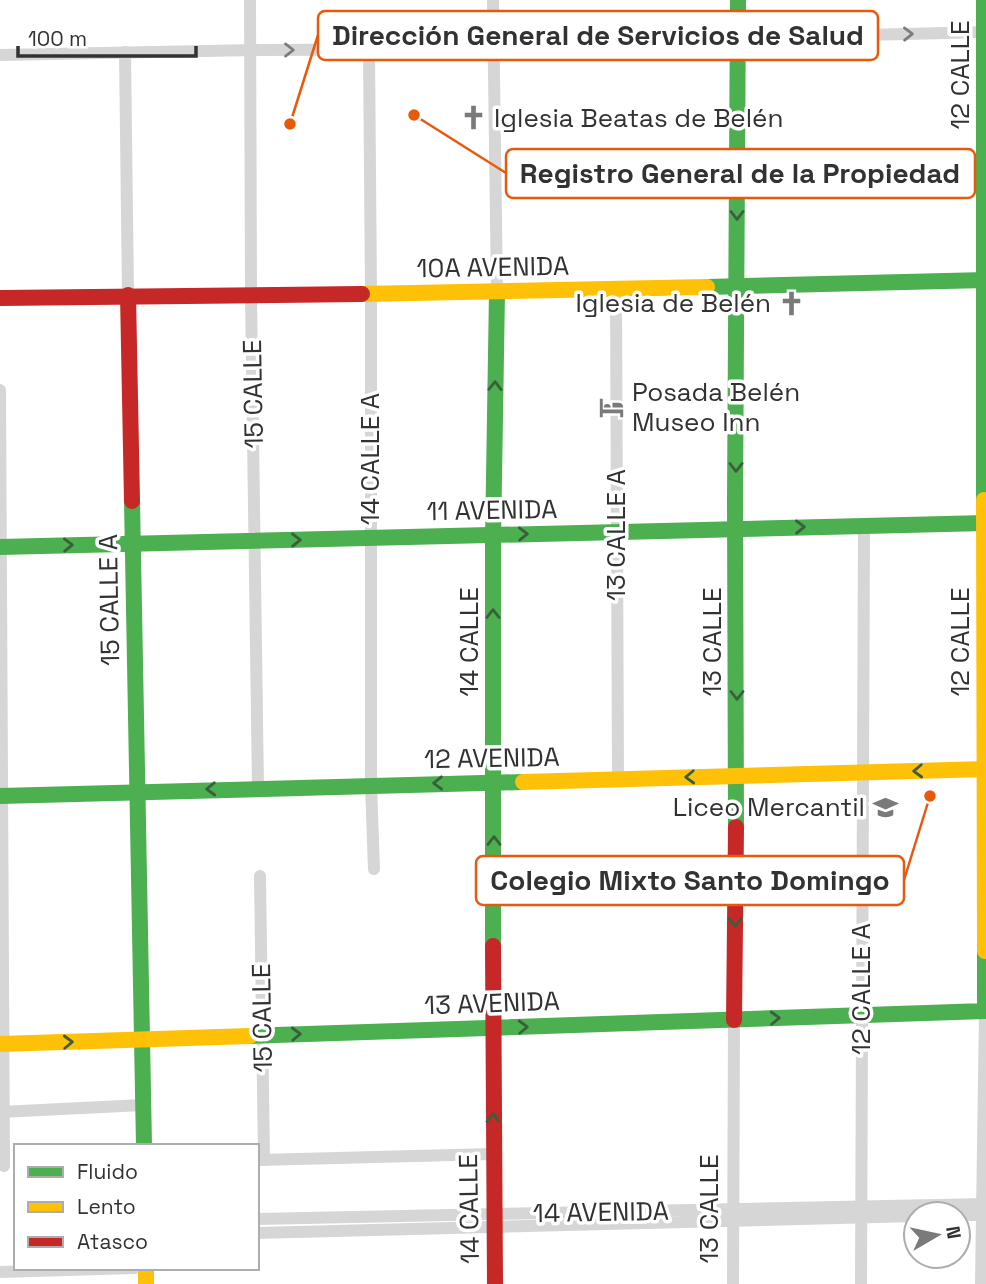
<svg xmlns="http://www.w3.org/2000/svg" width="986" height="1284" font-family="'Space Grotesk',sans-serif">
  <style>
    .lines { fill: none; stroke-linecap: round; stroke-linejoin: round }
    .street { stroke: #d6d6d6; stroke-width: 12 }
    .fast { stroke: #4caf50; stroke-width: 16 }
    .slow { stroke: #ffc107; stroke-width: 16 }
    .jam { stroke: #c62828; stroke-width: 16 }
    .oneway { stroke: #7c7c7c }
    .oneway2 { stroke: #3b5e3c }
    .labels { text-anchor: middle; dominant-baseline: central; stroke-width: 7; stroke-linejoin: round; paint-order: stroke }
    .street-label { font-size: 26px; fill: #323232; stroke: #fff }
    .poi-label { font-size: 26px; fill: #323232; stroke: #fff; text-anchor: start }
    .leader { fill: none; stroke: #e8590c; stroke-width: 2.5 }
    .callout-dot { fill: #e8590c; stroke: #fff; stroke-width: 2.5 }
    .callout { fill: #fff; stroke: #e8590c; stroke-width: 2.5 }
    .callout-label { font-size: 28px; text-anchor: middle; font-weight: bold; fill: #323232 }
  </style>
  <rect width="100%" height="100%" fill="#fff"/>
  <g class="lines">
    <g class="street">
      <path d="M250,0L251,295L258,788"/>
      <path d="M493,0L497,292"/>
      <path d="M369,50L371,293V785L374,869"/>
      <path d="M125,52L128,295"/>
      <path d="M0,55L259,50L494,49L738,38L986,32"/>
      <path d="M616,290L618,780"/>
      <path d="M0,390L4,1166"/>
      <path d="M260,876L264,1160"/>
      <path d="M494,895L621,892"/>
      <path d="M0,1112L143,1105"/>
      <path d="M259,1160L493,1154"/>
      <path d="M958,1215H986"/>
      <path d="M257,1219L986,1204"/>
      <path d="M257,1233L916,1216"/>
      <path d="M0,1272L135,1268"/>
      <path d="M733,1284L734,1020"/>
      <path d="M861,1284L864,526"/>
      <path d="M981,1284L985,1011"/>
    </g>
    <g class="fast">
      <path d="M984,0V500"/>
      <path d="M707,287L986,280"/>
      <path d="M132,501L144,1146"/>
      <path d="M0,547L986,523"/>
      <path d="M0,796L523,782"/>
      <path d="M736,827L735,501L738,0"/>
      <path d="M493,946V540L497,292"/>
      <path d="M250,1036L985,1011V951"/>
    </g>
    <g class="slow">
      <path d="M362,294L707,287"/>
      <path d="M984,500L985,951"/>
      <path d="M523,782L986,769"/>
      <path d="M0,1044L250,1036"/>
      <path d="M146,1268V1284"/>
    </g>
    <g class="jam">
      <path d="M128,295L132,501"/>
      <path d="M0,298L362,294"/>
      <path d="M493,946L495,1284"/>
      <path d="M734,1020L736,827"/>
    </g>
  </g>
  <defs><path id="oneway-chevron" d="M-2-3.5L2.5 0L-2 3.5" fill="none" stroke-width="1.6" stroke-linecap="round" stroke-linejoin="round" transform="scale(1.75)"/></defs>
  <g class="oneway">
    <use href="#oneway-chevron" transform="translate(908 34) rotate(-1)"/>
    <use href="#oneway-chevron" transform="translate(289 50)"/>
  </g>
  <g class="oneway2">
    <use href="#oneway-chevron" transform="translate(737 215) rotate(90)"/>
    <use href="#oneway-chevron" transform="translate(495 386) rotate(-89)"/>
    <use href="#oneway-chevron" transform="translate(736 467) rotate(90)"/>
    <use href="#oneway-chevron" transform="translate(800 527) rotate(-1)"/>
    <use href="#oneway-chevron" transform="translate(523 534) rotate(-1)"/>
    <use href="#oneway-chevron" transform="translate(296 540) rotate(-1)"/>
    <use href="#oneway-chevron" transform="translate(68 545) rotate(-1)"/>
    <use href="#oneway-chevron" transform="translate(493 614) rotate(-90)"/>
    <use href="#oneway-chevron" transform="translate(737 695) rotate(90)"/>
    <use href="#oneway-chevron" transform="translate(918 771) rotate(178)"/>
    <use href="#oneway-chevron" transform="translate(690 777) rotate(178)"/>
    <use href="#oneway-chevron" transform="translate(438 783) rotate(179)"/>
    <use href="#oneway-chevron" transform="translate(211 789) rotate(178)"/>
    <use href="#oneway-chevron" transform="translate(494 841) rotate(-90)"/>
    <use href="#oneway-chevron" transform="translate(735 922) rotate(91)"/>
    <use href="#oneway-chevron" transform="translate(775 1018) rotate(-2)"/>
    <use href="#oneway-chevron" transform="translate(523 1027) rotate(-2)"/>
    <use href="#oneway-chevron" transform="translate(296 1034) rotate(-2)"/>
    <use href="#oneway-chevron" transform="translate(68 1042) rotate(-2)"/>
    <use href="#oneway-chevron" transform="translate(493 1118) rotate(-90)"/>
  </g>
  <defs>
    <symbol id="church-bare" viewBox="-9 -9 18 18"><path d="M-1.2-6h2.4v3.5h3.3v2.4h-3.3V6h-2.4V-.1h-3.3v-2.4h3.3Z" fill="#7a7a7a" stroke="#fff" stroke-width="2.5" paint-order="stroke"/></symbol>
    <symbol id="hotel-bare" viewBox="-9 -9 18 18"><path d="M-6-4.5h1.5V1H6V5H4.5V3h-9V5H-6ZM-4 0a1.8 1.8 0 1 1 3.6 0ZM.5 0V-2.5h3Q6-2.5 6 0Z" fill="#7a7a7a" stroke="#fff" stroke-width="2.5" paint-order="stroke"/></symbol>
    <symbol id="university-bare" viewBox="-9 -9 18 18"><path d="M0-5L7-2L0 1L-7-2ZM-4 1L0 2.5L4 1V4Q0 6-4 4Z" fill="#7a7a7a" stroke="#fff" stroke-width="2.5" paint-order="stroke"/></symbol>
  </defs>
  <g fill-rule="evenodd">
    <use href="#church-bare" x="456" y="100" width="35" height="35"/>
    <use href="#church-bare" x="774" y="286" width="35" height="35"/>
    <use href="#hotel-bare" x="594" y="390" width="35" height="35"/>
    <use href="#university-bare" x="868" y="790" width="35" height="35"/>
  </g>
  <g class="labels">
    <g class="street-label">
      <text transform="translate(960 75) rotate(-90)">12 CALLE</text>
      <text transform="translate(493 267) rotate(-1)">10A AVENIDA</text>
      <text transform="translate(253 394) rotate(-91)">15 CALLE</text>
      <text transform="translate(370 459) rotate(-90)">14 CALLE A</text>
      <text transform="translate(492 510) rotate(-1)">11 AVENIDA</text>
      <text transform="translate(616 535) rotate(-90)">13 CALLE A</text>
      <text transform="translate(109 600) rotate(-91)">15 CALLE A</text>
      <text transform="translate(469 642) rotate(-90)">14 CALLE</text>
      <text transform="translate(712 642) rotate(-90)">13 CALLE</text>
      <text transform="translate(960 642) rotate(-90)">12 CALLE</text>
      <text transform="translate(492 758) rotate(-1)">12 AVENIDA</text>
      <text transform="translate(861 989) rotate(-90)">12 CALLE A</text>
      <text transform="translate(492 1003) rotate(-2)">13 AVENIDA</text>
      <text transform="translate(262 1018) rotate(-91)">15 CALLE</text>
      <text transform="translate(469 1209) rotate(-91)">14 CALLE</text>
      <text transform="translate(709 1209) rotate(-90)">13 CALLE</text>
      <text transform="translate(601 1212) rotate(-1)">14 AVENIDA</text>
    </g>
    <g class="poi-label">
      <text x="494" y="118">Iglesia Beatas de Belén</text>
      <text x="771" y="303" text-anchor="end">Iglesia de Belén</text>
      <text x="632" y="392">Posada Belén<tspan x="632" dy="30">Museo Inn</tspan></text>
      <text x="865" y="807" text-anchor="end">Liceo Mercantil</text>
    </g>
  </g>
  <path class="leader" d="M290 124L318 35M414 115L506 173M930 796L904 880"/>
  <g class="callout-dot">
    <circle cx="290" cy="124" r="7"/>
    <circle cx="414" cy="115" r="7"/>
    <circle cx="930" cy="796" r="7"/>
  </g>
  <g class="callout">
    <rect x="318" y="11" width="560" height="49" rx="7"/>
    <rect x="506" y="149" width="469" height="49" rx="7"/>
    <rect x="476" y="856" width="428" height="49" rx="7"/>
  </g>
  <g class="callout-label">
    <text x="598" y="45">Dirección General de Servicios de Salud</text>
    <text x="740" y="183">Registro General de la Propiedad</text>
    <text x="690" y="890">Colegio Mixto Santo Domingo</text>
  </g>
  <rect x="14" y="1144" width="245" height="126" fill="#ffffff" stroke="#adadad" stroke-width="2"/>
  <rect x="28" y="1167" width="35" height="10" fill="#4caf50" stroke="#adadad" stroke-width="2"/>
  <text x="77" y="1179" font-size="21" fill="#323232">Fluido</text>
  <rect x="28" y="1202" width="35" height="10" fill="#ffc107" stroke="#adadad" stroke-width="2"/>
  <text x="77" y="1214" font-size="21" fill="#323232">Lento</text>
  <rect x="28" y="1237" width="35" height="10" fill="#c62828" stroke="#adadad" stroke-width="2"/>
  <text x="77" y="1249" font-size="21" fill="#323232">Atasco</text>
  <g transform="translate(937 1235) rotate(81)"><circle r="33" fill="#ffffff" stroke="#adadad" stroke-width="2"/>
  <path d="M0-5L12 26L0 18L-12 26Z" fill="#7a7a7a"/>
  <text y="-10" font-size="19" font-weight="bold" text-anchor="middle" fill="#323232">N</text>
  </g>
  <path d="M18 46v10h178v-10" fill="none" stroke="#323232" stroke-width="3.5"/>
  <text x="28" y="46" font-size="21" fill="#323232" stroke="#ffffff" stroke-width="5" paint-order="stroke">100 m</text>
</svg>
